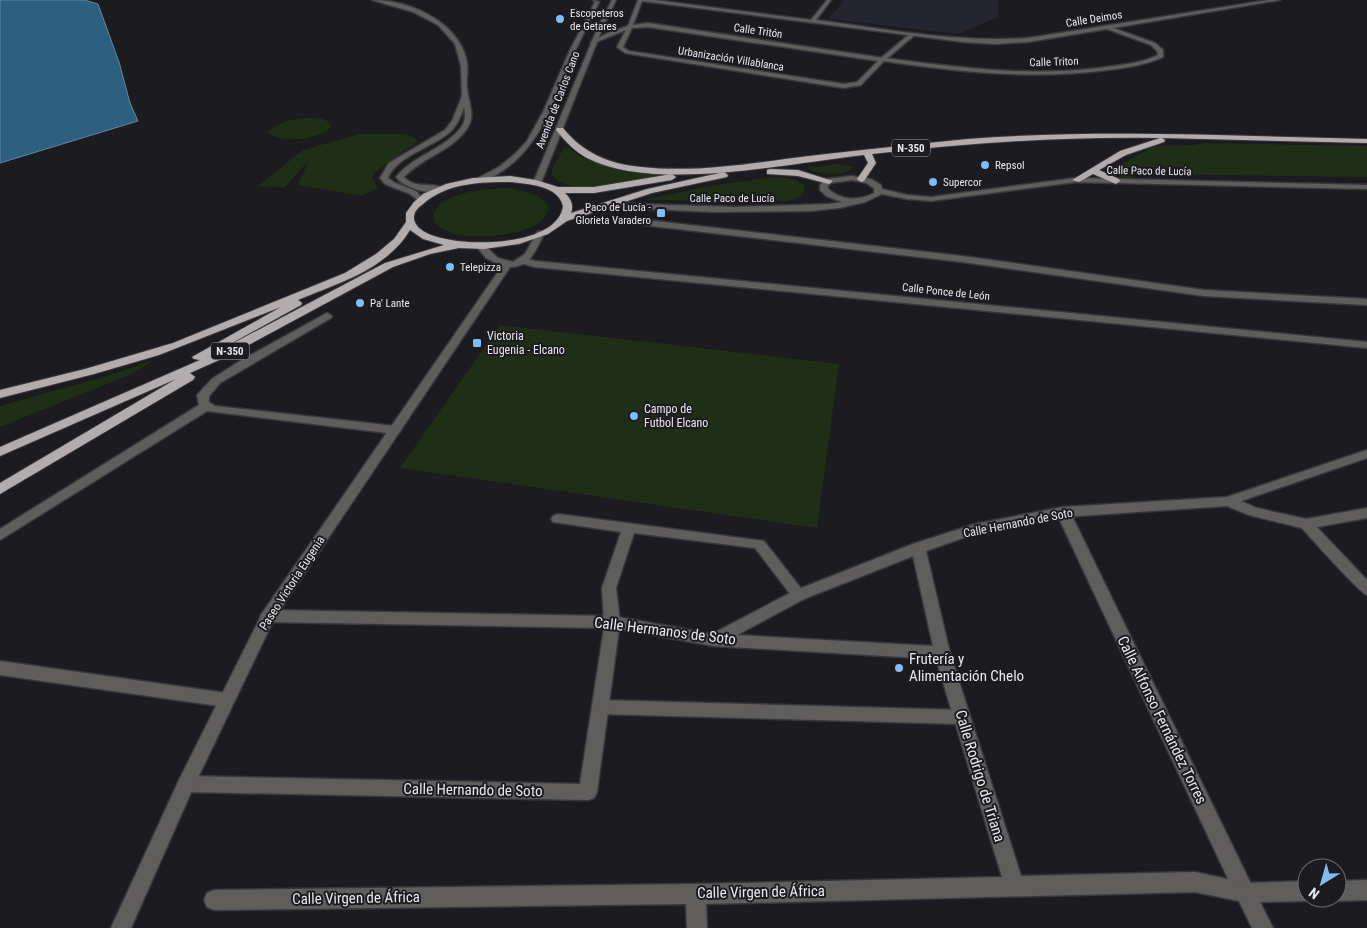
<svg xmlns="http://www.w3.org/2000/svg" width="1367" height="928" font-family="'Roboto Condensed',sans-serif">
  <style>
    .built { fill: #25252f }
    .green { fill: #1f2f15 }
    .water { fill: #2c607e; stroke: #64899f }
    .lines { fill: none; stroke-linecap: round; stroke-linejoin: round }
    .pedestrian-casing { stroke: #38383c; stroke-width: 3 }
    .minor-casing { stroke: #38383c; stroke-width: 3 }
    .tertiary-casing { stroke: #38383c; stroke-width: 3 }
    .trunk-casing { stroke: #38383c; stroke-width: 2 }
    .pedestrian { fill: #605d5d; fill-rule: evenodd }
    .minor { fill: #605d5d; fill-rule: evenodd }
    .tertiary { fill: #605d5d; fill-rule: evenodd }
    .trunk { fill: #b3acad; fill-rule: evenodd }
    .poi-dot { fill: #7dbef9; stroke: #1b1b20; stroke-width: 2 }
    .labels { text-anchor: middle; dominant-baseline: central; stroke-width: 4; stroke-linejoin: round; paint-order: stroke }
    .far-poi-label { font-size: 11px; fill: #e8e8eb; stroke: #1b1b20; text-anchor: start }
    .far-street-label { font-size: 11px; fill: #e8e8eb; stroke: #1b1b20 }
    .shield { fill: #1b1b20; stroke: #aaaaae; stroke-width: 1 }
    .shield-label { font-size: 11px; font-weight: bold; fill: #e8e8eb }
    .poi-label { font-size: 12px; fill: #e8e8eb; stroke: #1b1b20; text-anchor: start }
    .street-label { font-size: 12px; fill: #e8e8eb; stroke: #1b1b20 }
    .near-street-label { font-size: 15px; fill: #e8e8eb; stroke: #1b1b20 }
    .near-poi-label { font-size: 15px; fill: #e8e8eb; stroke: #1b1b20; text-anchor: start }
  </style>
  <rect width="100%" height="100%" fill="#1b1b20"/>
  <path class="built" d="M844,0H998V17L958,34L829,19Z"/>
  <g class="green">
    <path d="M306,118C315,118 326,117 331,125L330,128C317,139 285,145 269,133V130L286,121Z"/>
    <path d="M359,134H405L412,136L418,142L375,172L372,177L378,188L361,196L298,185L309,160L284,188L258,186L303,150Z"/>
    <path d="M1206,143L1367,146V177L1133,174V178L1122,177L1113,172L1115,168L1154,146L1193,145Z"/>
    <path d="M565,146L581,157L606,166L665,175C640,180 569,199 552,175V169Z"/>
    <path d="M836,164L854,167C844,177 817,175 807,168Z"/>
    <path d="M773,177L793,179L804,185L805,190C801,198 795,199 786,201L644,200L704,187Z"/>
    <path d="M510,188L539,196L548,205C551,236 479,239 459,235C450,233 442,229 435,223C424,192 492,188 510,188Z"/>
    <path d="M500,325L839,364L817,528L400,468Z"/>
    <path d="M154,360L132,374L0,427V406L104,377Z"/>
  </g>
  <path class="water" d="M0,0H84L98,4L119,62L130,103L138,121L0,163Z"/>
  <g class="lines">
    <defs>
      <g id="pedestrian">
        <path d="M911,33L916,34L885,60H881V58Z"/>
        <path d="M1063,507L1068,509L1070,512L1252,886L1255,893L1252,900L1245,903L1238,900L1056,512L1058,509Z"/>
        <path d="M558,514L764,541L806,595L804,599L799,601L794,599L755,548L634,533L616,588L620,622L617,626L612,628L607,626L604,622L602,588L621,532L553,522L551,519L553,516Z"/>
        <path d="M1306,519L1311,521L1367,580V595C1361,594 1310,537 1301,527L1299,524L1301,521Z"/>
        <path d="M600,700L962,710L968,712L970,717L968,722L962,724L600,714L594,712L592,707L594,702Z"/>
      </g>
      <g id="minor">
        <path d="M372,0C408,0 456,20 466,58C469,68 466,78 467,88C468,100 475,114 469,125C456,150 422,157 404,177C416,190 433,181 445,189C433,197 404,188 396,177C414,155 447,148 462,126C466,120 465,113 464,107C461,116 458,124 451,131C435,147 397,155 388,178L395,183L416,191L424,200L420,202L410,194L385,184L380,178L389,163L445,130L452,121L462,96L461,66L455,44L438,25L413,12Z"/>
        <path d="M638,0H654L811,20L827,0H831L816,20C886,29 957,43 1028,38L1269,0H1280L1113,28L1155,43L1163,50V57C1146,65 1126,68 1108,70C1033,80 958,72 884,61L861,85L844,88L625,53L617,47L626,30L591,44V42L610,32L628,26ZM642,1L963,42L995,44L1028,42L1107,29L1151,45L1157,51L1158,55C1140,64 1118,65 1099,68C1027,77 955,67 884,58C806,47 727,35 648,23L633,25ZM648,27L878,61L857,82L844,84L629,51L623,47L632,28Z"/>
        <path d="M852,176L871,179L881,185L882,189L907,195L931,197L1076,178L1367,185V189L1076,182L931,201L907,199L882,194L865,202L839,208L810,211L714,212L605,207L601,205L605,203L736,207L829,204L842,202L826,196L820,190V185L826,179ZM852,180L866,183L874,188V193C860,201 838,201 827,187L831,183Z"/>
        <path d="M646,220L962,256L1204,290L1367,299V305L1204,296L962,262L643,225L642,223Z"/>
        <path d="M523,258L535,261L1367,342V348L535,267L520,263V259Z"/>
        <path d="M327,313L332,316L331,318L220,383L209,396V402L215,406L395,426L401,430L399,433L395,434L207,411L0,540V529L199,405L197,395L212,379L240,361Z"/>
        <path d="M1367,450V458L1241,501L1257,508L1306,519L1367,508V518L1306,529L1249,515L1227,506L1063,517L977,533L926,551L950,653L1021,876L1195,872L1245,883L1307,881V898H1314L1307,901L1260,902L1273,928H1252L1239,901L1195,892L706,904L707,928H687L686,904L214,910L207,907L204,900L207,893L214,890L696,884L1002,877L936,659L714,646L619,629L597,792L594,798L588,800L186,792L180,790L177,784L180,778L186,776L580,784L604,628L268,622L263,620L260,616L263,612L268,610L612,616L712,634L794,591L913,544L975,524L1063,507L1227,497ZM913,556L933,646L737,635L804,599Z"/>
        <path d="M0,661L226,693L232,695L234,700L232,705L226,707L0,675Z"/>
        <path d="M1367,880V900L1337,901L1330,898H1337V881Z"/>
      </g>
      <g id="tertiary">
        <path d="M593,0L599,2C590,22 579,41 571,61C552,105 539,150 496,175C490,178 485,182 478,182V178L499,167L515,154L527,141L543,112L570,50L595,2Z"/>
        <path d="M612,0H616L603,27L541,183L534,185L533,183L598,27Z"/>
        <path d="M540,231L544,234C536,249 531,267 510,267L274,619L193,788L131,928H111L180,778L263,612L502,266L486,258L476,246L480,243L483,244L498,258L513,262L525,254L537,232Z"/>
      </g>
      <g id="trunk">
        <path d="M557,128H563C583,153 609,164 641,167C697,173 753,163 809,156C862,150 915,144 968,139C1101,129 1234,136 1367,139V143L1162,138L1165,140L1164,142L1126,155L1099,170L1119,179L1120,181L1116,184L1093,174L1079,182L1072,180L1120,151L1160,138C1064,136 968,143 872,154L876,163L864,181L861,182L857,179L868,163L864,155C789,163 655,193 587,158C574,151 565,141 556,130Z"/>
        <path d="M770,169L798,170L833,181L829,184L798,176L767,174V170Z"/>
        <path d="M724,172L728,175L727,177L652,193L567,221L548,234L519,244L484,249L459,248L430,254L393,267L228,356L190,373L195,377L193,380L0,494V483L176,379L0,456V447L200,360L194,359L192,357L281,307L159,355L94,374L0,398V390L85,369L173,343L345,273L376,254L394,239L406,222V213L414,202L423,194L446,184L473,178L510,176L536,180L558,187H594L672,174L676,177L672,180L594,193H565C571,199 574,205 571,213L647,189ZM510,182C528,184 558,185 563,206C558,249 451,249 423,231C418,228 413,222 414,216C415,210 419,207 423,204C447,183 479,182 510,182ZM410,230L423,239L444,245L385,263L205,358L301,305L302,303L298,300C338,283 386,270 410,230Z"/>
      </g>
    </defs>
    <use href="#pedestrian" class="pedestrian-casing"/>
    <use href="#minor" class="minor-casing"/>
    <use href="#tertiary" class="tertiary-casing"/>
    <use href="#trunk" class="trunk-casing"/>
    <use href="#pedestrian" class="pedestrian"/>
    <use href="#minor" class="minor"/>
    <use href="#tertiary" class="tertiary"/>
    <use href="#trunk" class="trunk"/>
  </g>
  <g class="poi-dot">
    <circle cx="560" cy="19" r="5"/>
    <circle cx="985" cy="165" r="5"/>
    <circle cx="933" cy="182" r="5"/>
    <rect x="656" y="208" width="10" height="10" rx="2.5"/>
    <circle cx="450" cy="267" r="5"/>
    <circle cx="360" cy="303" r="5"/>
    <rect x="472" y="338" width="10" height="10" rx="2.5"/>
    <circle cx="634" cy="416" r="5"/>
    <circle cx="899" cy="668" r="5"/>
  </g>
  <g class="labels">
    <g class="far-poi-label">
      <text x="570" y="13">Escopeteros<tspan x="570" dy="13">de Getares</tspan></text>
      <text x="995" y="165">Repsol</text>
      <text x="943" y="182">Supercor</text>
      <text x="651" y="207" text-anchor="end">Paco de Lucía -<tspan x="651" dy="13">Glorieta Varadero</tspan></text>
      <text x="460" y="267">Telepizza</text>
      <text x="370" y="303">Pa' Lante</text>
    </g>
    <g class="far-street-label">
      <text transform="translate(1094 19) rotate(-9)">Calle Deimos</text>
      <text transform="translate(758 31) rotate(8)">Calle Tritón</text>
      <text transform="translate(731 59) rotate(9)">Urbanización Villablanca</text>
      <text transform="translate(1054 62) rotate(-2)">Calle Triton</text>
      <text transform="translate(558 100) rotate(-69)">Avenida de Carlos Cano</text>
      <text transform="translate(1149 171) rotate(1)">Calle Paco de Lucía</text>
      <text x="732" y="198">Calle Paco de Lucía</text>
      <text transform="translate(946 292) rotate(6)">Calle Ponce de León</text>
    </g>
    <g class="shield">
      <rect x="892" y="139.5" width="38" height="17" rx="4"/>
      <rect x="211" y="342.5" width="38" height="17" rx="4"/>
    </g>
    <g class="shield-label">
      <text x="911" y="148">N-350</text>
      <text x="230" y="351">N-350</text>
    </g>
    <g class="poi-label">
      <text x="487" y="336">Victoria<tspan x="487" dy="14">Eugenia - Elcano</tspan></text>
      <text x="644" y="409">Campo de<tspan x="644" dy="14">Futbol Elcano</tspan></text>
    </g>
    <g class="street-label">
      <text transform="translate(1018 523) rotate(-11)">Calle Hernando de Soto</text>
      <text transform="translate(292 583) rotate(-57)">Paseo Victoria Eugenia</text>
    </g>
    <g class="near-street-label">
      <text transform="translate(665 631) rotate(7)">Calle Hermanos de Soto</text>
      <text transform="translate(1162 720) rotate(64)">Calle Alfonso Fernández Torres</text>
      <text transform="translate(980 776) rotate(73)">Calle Rodrigo de Triana</text>
      <text transform="translate(473 790) rotate(1)">Calle Hernando de Soto</text>
      <text transform="translate(761 892) rotate(-1)">Calle Virgen de África</text>
      <text transform="translate(356 898) rotate(-1)">Calle Virgen de África</text>
    </g>
    <g class="near-poi-label">
      <text x="909" y="659">Frutería y<tspan x="909" dy="17">Alimentación Chelo</tspan></text>
    </g>
  </g>
  <g transform="translate(1322 883) rotate(217)"><circle r="24" fill="#1b1b20" stroke="#6d6d71"/>
  <path d="M0-4L9 19L0 12L-9 19Z" fill="#7dbef9"/>
  <text y="-8" font-size="14" font-weight="bold" text-anchor="middle" fill="#e8e8eb">N</text>
  </g>
</svg>
